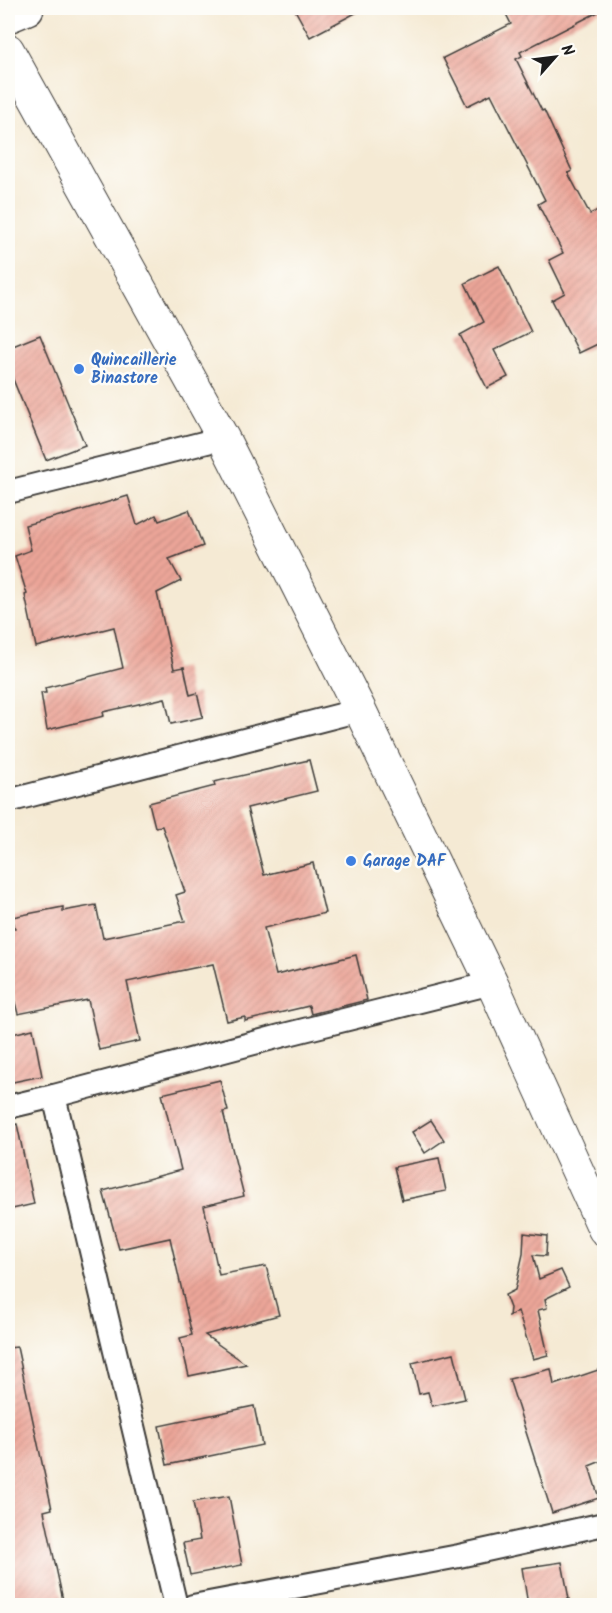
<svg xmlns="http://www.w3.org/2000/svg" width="612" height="1613" font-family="Kalam,sans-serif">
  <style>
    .building { fill: url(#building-hatch) }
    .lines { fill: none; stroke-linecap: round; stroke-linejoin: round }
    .street-casing { stroke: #3d3b38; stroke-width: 26 }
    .secondary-casing { stroke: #3d3b38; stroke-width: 34 }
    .primary-casing { stroke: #3d3b38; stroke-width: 36 }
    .street { stroke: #fff; stroke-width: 22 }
    .secondary { stroke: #fff; stroke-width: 32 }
    .primary { stroke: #fff; stroke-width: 33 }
    .shop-dot { fill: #3f7fe0; stroke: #fdfcf7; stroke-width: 2 }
    .labels { text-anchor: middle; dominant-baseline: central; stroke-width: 5; stroke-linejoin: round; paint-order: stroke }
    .shop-label { font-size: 16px; font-weight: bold; fill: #366cbe; stroke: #fdfcf7; text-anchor: start }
  </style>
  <defs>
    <pattern id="building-hatch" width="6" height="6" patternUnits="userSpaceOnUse" patternTransform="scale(1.5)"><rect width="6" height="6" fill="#eca699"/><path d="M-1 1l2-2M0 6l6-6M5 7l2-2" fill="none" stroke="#ca8e83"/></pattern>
  </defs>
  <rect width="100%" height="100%" fill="#fdfcf7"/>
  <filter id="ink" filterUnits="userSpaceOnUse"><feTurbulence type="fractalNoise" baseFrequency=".0167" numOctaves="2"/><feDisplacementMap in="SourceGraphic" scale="12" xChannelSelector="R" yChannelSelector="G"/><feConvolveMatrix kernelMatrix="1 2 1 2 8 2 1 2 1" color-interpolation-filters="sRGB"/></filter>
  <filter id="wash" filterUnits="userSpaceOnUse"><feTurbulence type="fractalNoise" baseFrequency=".008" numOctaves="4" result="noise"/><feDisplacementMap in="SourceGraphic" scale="24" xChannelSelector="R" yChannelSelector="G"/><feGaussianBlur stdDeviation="1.35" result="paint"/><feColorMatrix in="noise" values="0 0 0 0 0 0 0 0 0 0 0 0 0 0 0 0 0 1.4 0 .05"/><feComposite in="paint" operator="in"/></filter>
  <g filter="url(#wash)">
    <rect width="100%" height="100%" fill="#f5ead4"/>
    <g id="blocks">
      <g class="building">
        <path d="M294,8H365L310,37Z"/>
        <path d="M503,8H604V9L520,52L522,56L516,59L542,111L544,110L572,171L568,173L590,214L604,207V341L579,353L552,300L565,293L549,260L563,253L538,204L545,200L491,94L467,106L443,58L511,24Z"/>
        <path d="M499,266L531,332L494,350L508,377L487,388L460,335L484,322L465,283Z"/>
        <path d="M40,335L85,445L46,460L8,367V348Z"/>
        <path d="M128,496L137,525L156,515L159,521L189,510L203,546L169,559L181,581L157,593L174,669L184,667L190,695L197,693L203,717L171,724L165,698L103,712L104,716L47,730L41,693H46L45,688L123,668L114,627L36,647L25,595L27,594L15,556L31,550L25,525L63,515V516Z"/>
        <path d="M309,760L317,791L247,808L264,875L313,863L325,913L264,928L276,975L356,955L367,1000L311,1014L309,1006L245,1021V1017L227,1021L213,964L127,982L140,1041L99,1050L88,1000L18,1014L8,976V930L15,928L12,917L63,907V911L96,905L103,938L185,921L176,895L185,892L162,826L155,827L149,803L215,786L214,782Z"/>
        <path d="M33,1029L42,1076L8,1083V1035Z"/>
        <path d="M220,1080L228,1111L223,1112L244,1196L204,1206L219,1275L266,1266L279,1315L205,1335L246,1364L189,1376L180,1338L192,1335L170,1238L119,1249L103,1191L181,1170L162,1094Z"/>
        <path d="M431,1120L444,1140L425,1153L412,1132Z"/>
        <path d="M17,1124L34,1204L8,1210V1125Z"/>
        <path d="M439,1158L446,1191L402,1200L394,1167Z"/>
        <path d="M524,1233L547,1236L546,1256L533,1255L539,1279L561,1270L569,1287L545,1299L547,1308L538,1310L548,1355L533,1359L518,1311L509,1316L510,1308L505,1295L515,1290L523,1254Z"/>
        <path d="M17,1347L52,1509L44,1511L64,1605H8V1348Z"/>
        <path d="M454,1353L465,1399L432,1406L428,1392L419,1394L412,1363Z"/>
        <path d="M604,1368V1460L589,1466L599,1498L552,1513L509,1379L551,1369L554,1385Z"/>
        <path d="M254,1406L262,1445L167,1465L159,1426Z"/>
        <path d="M229,1496L242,1565L190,1575L183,1543L200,1540L193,1502Z"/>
        <path d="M562,1562L569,1599L528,1605L522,1568Z"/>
      </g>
    </g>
  </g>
  <g filter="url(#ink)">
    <use href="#blocks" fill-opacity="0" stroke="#3d3b38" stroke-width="1.5"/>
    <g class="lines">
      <defs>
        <g id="street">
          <path d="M8,492L223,438"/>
          <path d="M8,801L360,710"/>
          <path d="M54,1096L176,1606"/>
          <path d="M8,1107L54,1096L284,1035L492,983"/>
          <path d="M193,1606L459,1556L604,1524"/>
        </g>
        <path id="secondary" d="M8,50L223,438L360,710L492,983L604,1229"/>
        <path id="primary" d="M8,16L27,8"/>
      </defs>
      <use href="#street" class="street-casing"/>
      <use href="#secondary" class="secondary-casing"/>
      <use href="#primary" class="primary-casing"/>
      <use href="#street" class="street"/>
      <use href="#secondary" class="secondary"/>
      <use href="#primary" class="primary"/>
    </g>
  </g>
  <g class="shop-dot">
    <circle cx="79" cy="369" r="6"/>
    <circle cx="351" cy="861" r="6"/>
  </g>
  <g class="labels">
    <g class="shop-label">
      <text x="91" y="360">Quincaillerie<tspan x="91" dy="18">Binastore</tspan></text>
      <text x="363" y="861">Garage DAF</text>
    </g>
  </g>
  <rect width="612" height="1613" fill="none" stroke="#fdfcf7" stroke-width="30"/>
  <g transform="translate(555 57) rotate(62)" stroke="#fdfcf7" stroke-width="4.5" paint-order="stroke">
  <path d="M0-4.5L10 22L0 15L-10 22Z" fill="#1c1c1c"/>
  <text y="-9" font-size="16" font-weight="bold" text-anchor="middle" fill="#1c1c1c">N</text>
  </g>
</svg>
